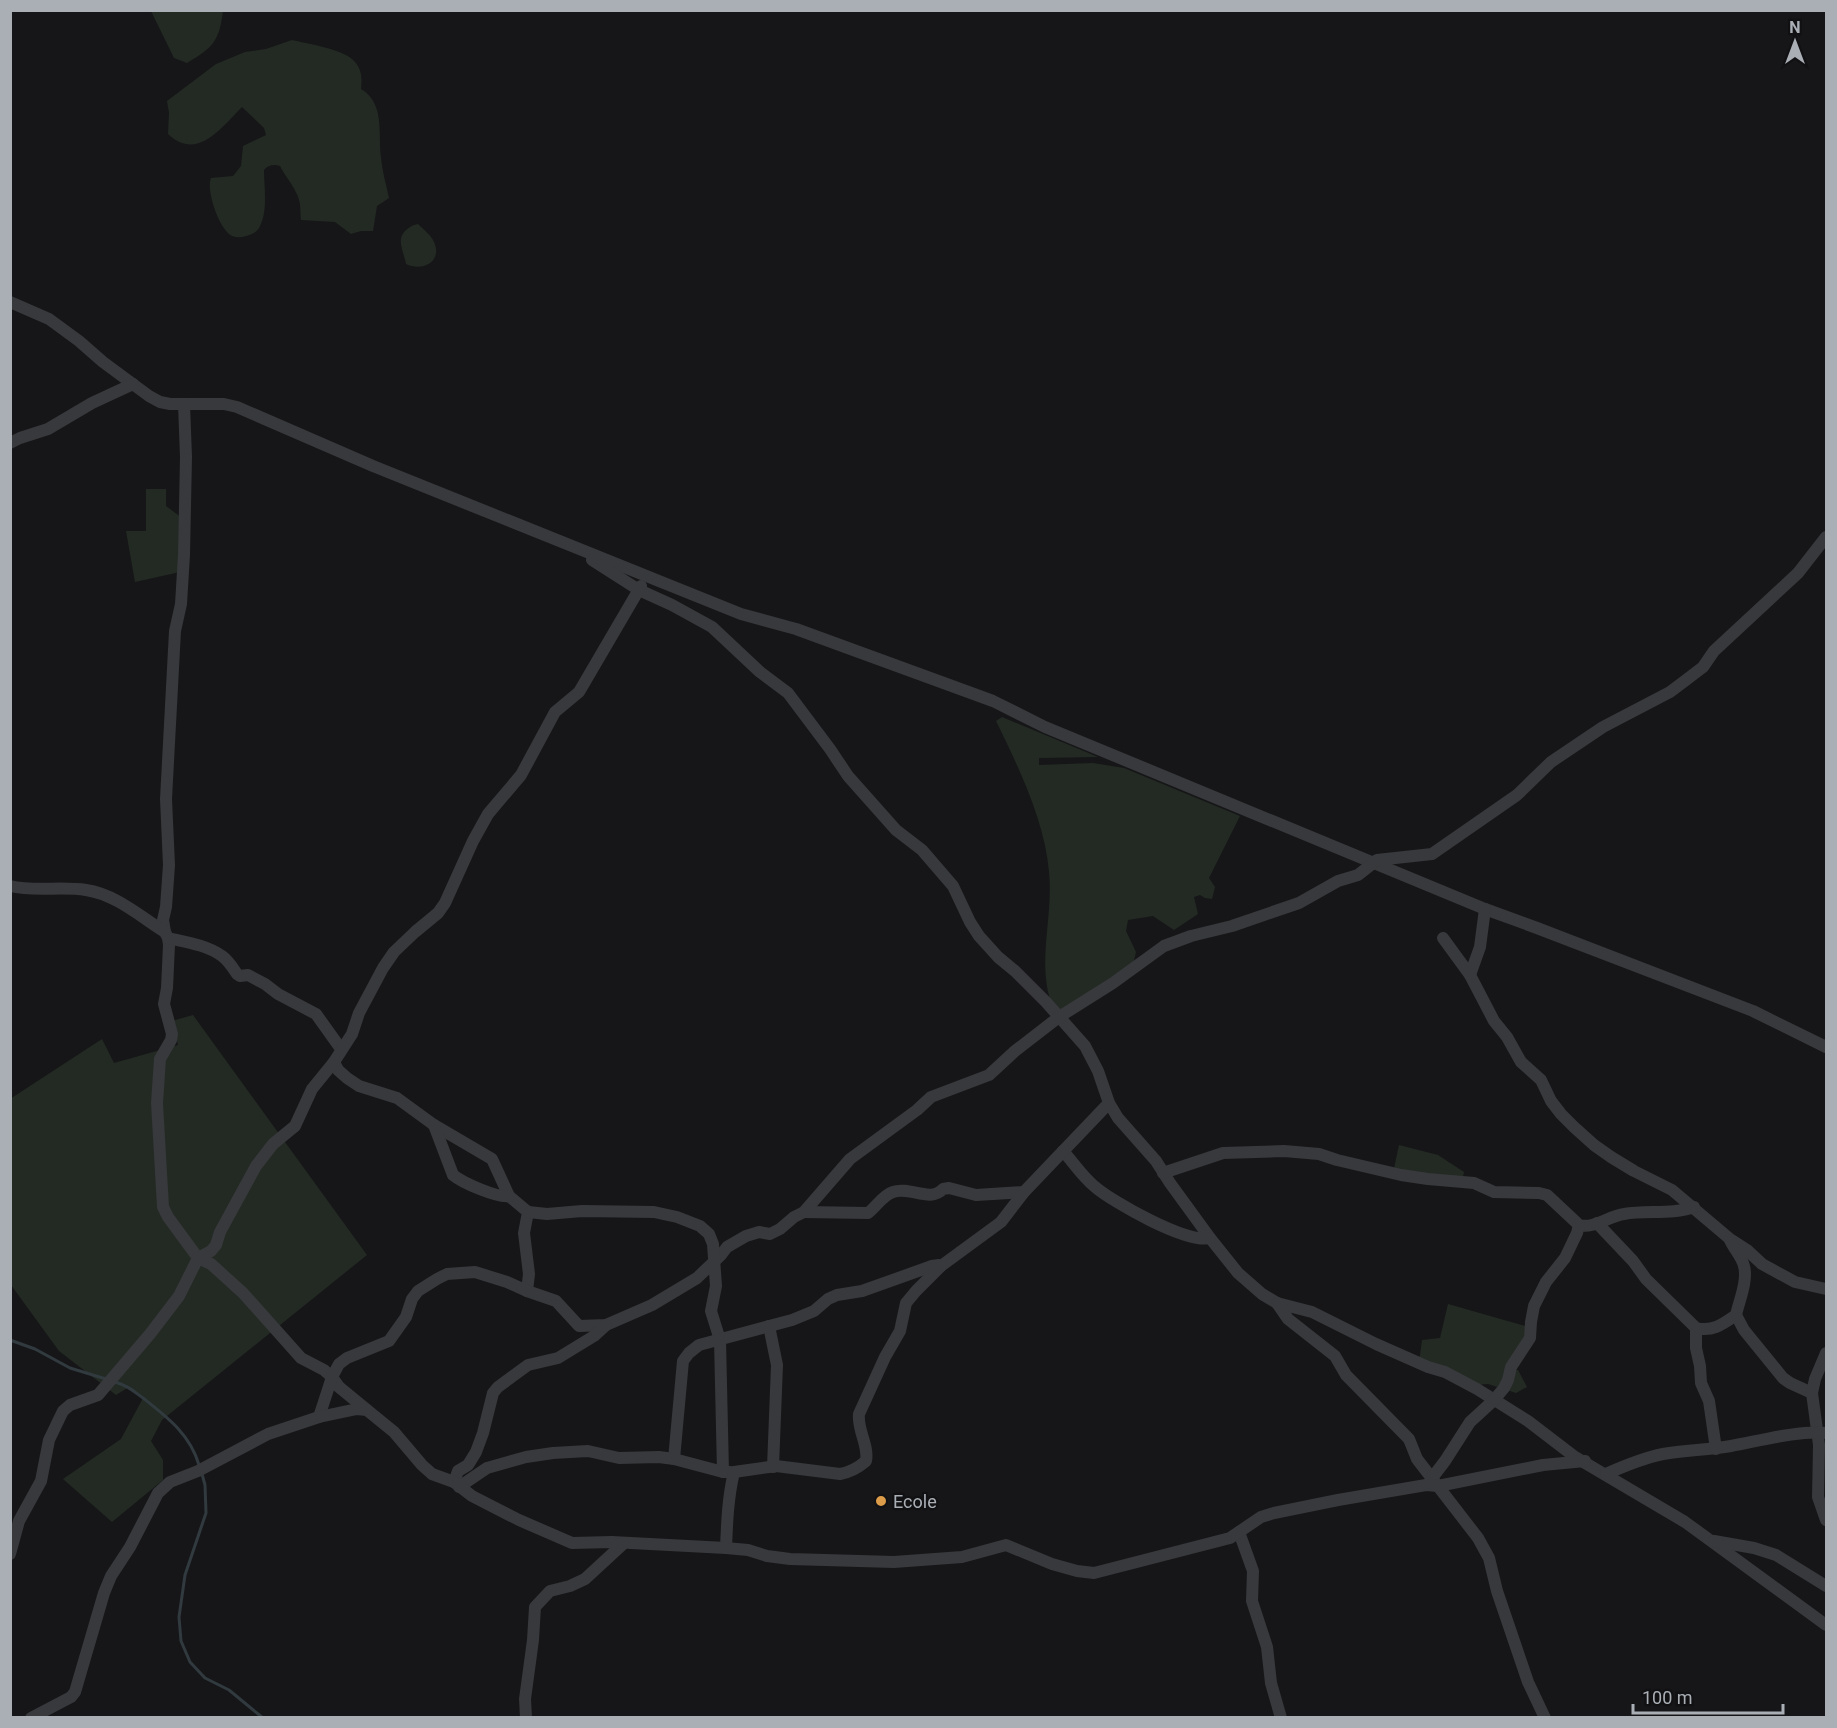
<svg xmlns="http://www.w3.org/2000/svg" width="1837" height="1728" font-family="Roboto,sans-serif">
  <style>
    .green { fill: #232a23 }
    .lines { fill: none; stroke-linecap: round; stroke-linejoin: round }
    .stream { stroke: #313a3f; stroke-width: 3 }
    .minor { stroke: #38393c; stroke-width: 12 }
    .poi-dot { fill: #dd9c49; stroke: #111113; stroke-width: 2 }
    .labels { text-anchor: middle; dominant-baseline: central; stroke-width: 4.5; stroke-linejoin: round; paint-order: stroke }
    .poi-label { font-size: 18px; fill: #aaafb6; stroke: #111113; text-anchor: start }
  </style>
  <rect width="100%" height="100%" fill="#161618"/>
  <g class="green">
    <path d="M151,11H223C219,42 213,47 187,63L174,58Z"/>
    <path d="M292,40C308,44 345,49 355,62C362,70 362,79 361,89C385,103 378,133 381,157C382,170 386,184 389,198L377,206L373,231H361L351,234L335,222L301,220C300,213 301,206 299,200C297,190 285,176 280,166C274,164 268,165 264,170C264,187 268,210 260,226C258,231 252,235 246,236C240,238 234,238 229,234C218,225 206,190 211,178L233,176L241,166L243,146L266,135L264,128L242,107C222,127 197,162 168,134L169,113L167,101L216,64L245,52L266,49Z"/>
    <path d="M418,224C424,230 431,235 434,242C443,262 422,272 406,264C404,252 396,240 405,231C410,227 412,225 418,224Z"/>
    <path d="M146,489H166V506L182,518L180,572L135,582L126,531H146Z"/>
    <path d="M1002,717L1098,757L1039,758V765L1093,763L1124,768L1240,816L1209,878L1215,887L1212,899L1205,898L1200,895L1194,897L1198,914L1174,930L1153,916L1128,920L1126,931L1136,952L1132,969L1057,1017C1033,970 1054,922 1049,872C1045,821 1018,766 996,721Z"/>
    <path d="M193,1015L367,1255L162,1420L151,1441L163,1460V1480L112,1522L63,1479L121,1439L143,1398L129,1387L116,1395L59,1351L11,1285L10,1099L102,1039L114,1063L178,1045L172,1021Z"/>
    <path d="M1399,1145L1438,1155L1464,1172L1462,1182L1393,1173Z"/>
    <path d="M1448,1304L1529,1327L1508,1369L1518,1370L1527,1387L1516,1393L1488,1384L1476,1385L1419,1363L1422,1340L1440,1338Z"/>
  </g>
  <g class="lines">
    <g class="stream">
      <path d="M10,1340L35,1349L70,1368L106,1379"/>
      <path d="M115,1382C128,1386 132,1390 143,1398C167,1417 190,1434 199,1465"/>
      <path d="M202,1474L205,1485L206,1513L185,1575L179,1617L181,1641L190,1662L205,1678L229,1690L263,1718"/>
    </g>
    <g class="minor">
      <path d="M10,302L49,319L79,341L103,362L149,396L160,402L170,404H224L237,407L373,466L741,614L796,629L993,701L1045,727L1485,909L1537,928L1753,1011L1826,1047"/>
      <path d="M184,404L186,457L184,555L181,604L175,631L166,799L169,865L166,907L163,920L165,932L168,938L169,945L167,988L164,1004L172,1034L171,1040L160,1059L157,1103L163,1207L168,1217L198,1258L211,1264L243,1293L301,1358L324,1370L332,1377L339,1387L367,1410"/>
      <path d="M10,443L20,438L48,429L92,403L133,384"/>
      <path d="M592,560L639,590L672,605L712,627L760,672L788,693L830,749L848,776L896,830L922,850L953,886L970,922L979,936L998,957L1015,971L1046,1002L1085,1046L1098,1071L1109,1103L1118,1118L1156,1161L1170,1183L1210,1238L1238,1273L1262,1294L1277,1303L1312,1312L1376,1344L1428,1367L1445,1372L1477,1389L1528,1421L1575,1457L1685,1522L1826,1625"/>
      <path d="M10,886C35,892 61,886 86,890C115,894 141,917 165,932"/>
      <path d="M168,938C186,942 207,945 222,956C228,960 233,968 237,974L240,976L248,975L265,984L278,994L316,1014L341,1049"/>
      <path d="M1443,938L1470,975L1494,1021L1507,1037L1521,1062L1541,1080L1551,1101L1561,1114L1574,1127L1594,1145L1611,1157L1634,1171L1672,1190L1730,1239L1747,1250L1762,1264L1795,1282L1826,1289"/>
      <path d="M1470,975L1480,947L1485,909"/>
      <path d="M334,1062L338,1070L347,1078L359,1086L397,1098L434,1125L492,1159L509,1196L528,1212L524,1233L529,1274L527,1291L556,1301L579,1326L606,1325L652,1305L697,1278L721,1255L727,1247L746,1236L759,1232L770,1234L780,1229L794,1217L804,1212L850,1159L917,1110L931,1097L989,1075L1015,1051L1059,1017L1113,983L1164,946L1191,936L1232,926L1299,903L1338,881L1358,875L1377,860L1432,854L1517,795L1551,762L1603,727L1670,692L1686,680L1703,667L1714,651L1798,573L1826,537"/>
      <path d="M434,1125L453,1175C463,1183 497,1198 509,1196"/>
      <path d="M1063,1151C1073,1162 1082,1176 1094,1186C1112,1202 1187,1244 1210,1238"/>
      <path d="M1163,1173L1223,1153L1284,1151L1319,1154L1337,1160L1401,1175L1428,1179L1474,1183L1494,1192L1539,1193L1547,1195L1579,1225C1594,1229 1609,1216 1624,1214C1647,1210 1672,1215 1694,1207"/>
      <path d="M528,1212L547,1214L582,1211L654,1212L677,1217L700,1226L709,1234L713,1244L716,1286L711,1311L720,1340L723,1472"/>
      <path d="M804,1212L868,1213C876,1207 883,1195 893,1192C910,1186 930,1203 943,1189L949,1188L976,1195L1024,1192"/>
      <path d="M1597,1223L1633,1261L1646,1279L1696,1328"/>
      <path d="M1277,1303L1288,1319L1335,1356L1346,1375L1409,1439L1417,1459L1478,1538L1489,1558L1497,1591L1513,1638L1528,1682L1545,1718"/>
      <path d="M1736,1315L1744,1330L1783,1378L1790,1383L1812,1393L1819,1445L1818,1497L1826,1520"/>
      <path d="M769,1326L777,1365L773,1467"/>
      <path d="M1812,1393L1815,1379L1826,1353"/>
      <path d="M319,1417L332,1377L339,1364L347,1358L389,1341L406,1317L412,1299L418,1291L437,1279L447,1274L475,1272L507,1282L527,1291"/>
      <path d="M1716,1449L1709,1401L1701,1383L1700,1366L1696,1348V1328C1713,1332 1723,1324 1736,1315C1739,1301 1748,1281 1744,1266C1742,1257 1734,1249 1730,1240"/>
      <path d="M674,1459L683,1361L689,1353L699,1345L792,1320L814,1311L828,1299L837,1295L862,1291L932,1266L939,1265L941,1266"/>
      <path d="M1606,1474C1624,1466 1643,1458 1663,1454C1685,1450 1708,1450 1731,1446C1759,1441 1799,1430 1826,1433"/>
      <path d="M1432,1478L1445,1461L1470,1422L1494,1400L1504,1388L1508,1380L1511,1367L1530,1338L1531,1322L1534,1306L1546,1282L1565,1258L1577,1233L1579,1225"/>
      <path d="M454,1482L458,1471L468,1465L476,1452L483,1433L493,1393L498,1387L528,1365L558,1358L594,1336L606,1325"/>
      <path d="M459,1487L487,1468L526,1457L553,1453L588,1451L619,1458L659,1457L674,1459L723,1472H730"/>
      <path d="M1239,1532L1253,1571L1252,1601L1267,1647L1271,1683L1281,1718"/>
      <path d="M1714,1541L1754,1548L1776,1555L1826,1586"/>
      <path d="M726,1548C727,1522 728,1497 734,1472L776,1466L840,1474C851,1472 858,1468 866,1461C869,1445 857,1430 859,1414L885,1357L900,1331L906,1303L916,1291L941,1266L1001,1222L1024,1192L1109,1103"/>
      <path d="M10,1554L19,1521L41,1481L49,1440L63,1411L70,1405L98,1395L150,1334L179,1296L198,1258L211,1251L216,1245L220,1232L256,1166L273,1144L295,1126L312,1089L334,1062L352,1034L359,1013L383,968L394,952L415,932L438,913L445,903L473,841L488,814L521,775L555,712L579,692L641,586"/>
      <path d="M31,1718L71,1697L75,1692L104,1593L111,1576L130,1547L158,1493L170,1482L198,1471L268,1434L319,1417L357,1409L367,1410L394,1432L422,1465L432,1474L454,1482L472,1496L519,1520L572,1543L612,1542L726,1548L748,1550L767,1556L790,1559L894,1562L962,1557L1006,1545L1052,1564L1077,1571L1094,1573L1230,1538L1261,1517L1274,1513L1338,1500L1426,1485L1438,1486L1543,1465L1585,1461"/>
      <path d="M526,1718L525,1699L533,1640L535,1607L550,1591L570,1586L585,1579L624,1543"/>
    </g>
  </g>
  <circle class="poi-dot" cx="881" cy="1501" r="6"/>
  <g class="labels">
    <g class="poi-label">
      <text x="893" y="1501">Ecole</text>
    </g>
  </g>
  <rect width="1837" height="1728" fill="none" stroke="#aaafb6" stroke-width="24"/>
  <g transform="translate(1795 42)" stroke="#111113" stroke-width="4.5" paint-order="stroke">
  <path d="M0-4.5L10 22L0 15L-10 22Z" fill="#aaafb6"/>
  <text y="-9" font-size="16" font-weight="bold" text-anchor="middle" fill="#aaafb6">N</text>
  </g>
  <path d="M1633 1704v9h150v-9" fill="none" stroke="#aaafb6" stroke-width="3"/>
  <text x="1642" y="1704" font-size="18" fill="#aaafb6" stroke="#111113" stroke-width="4.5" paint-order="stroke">100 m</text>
</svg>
